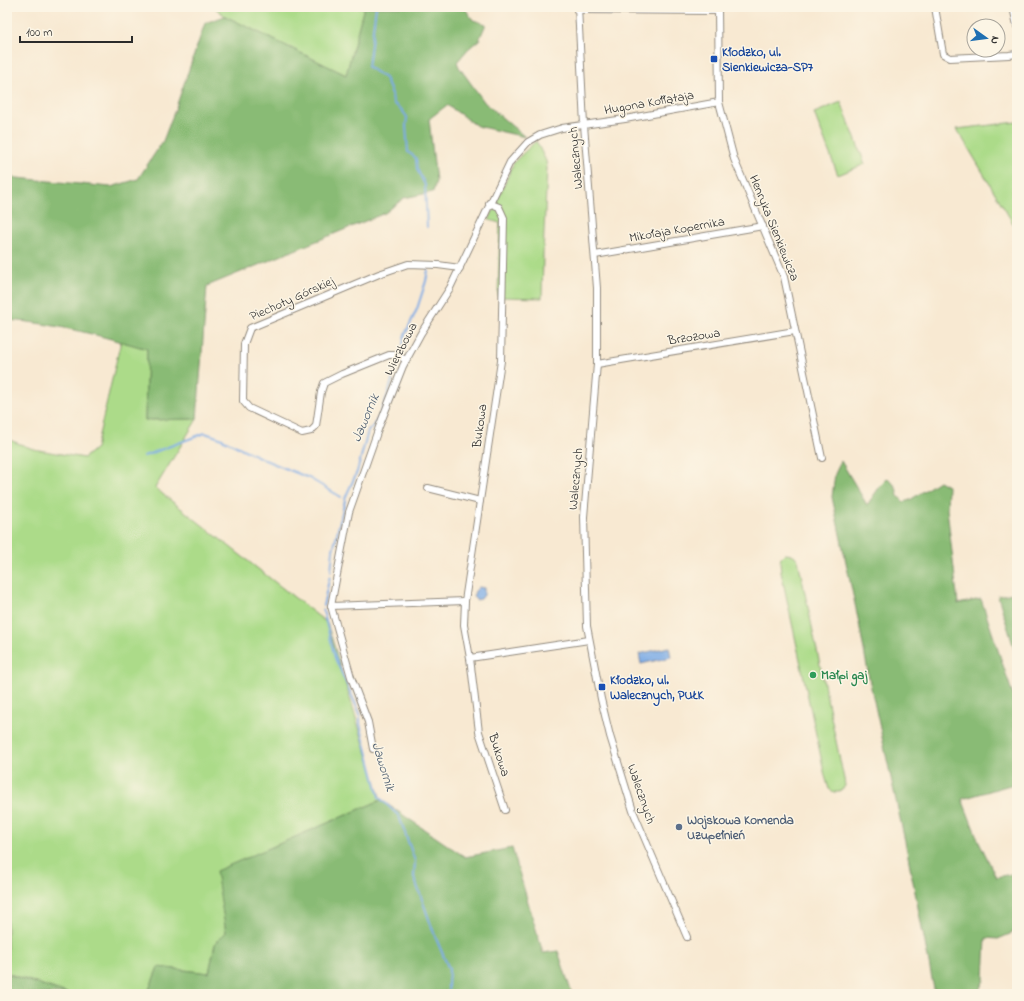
<svg xmlns="http://www.w3.org/2000/svg" width="1024" height="1001" font-family="'Indie Flower',sans-serif">
  <style>
    .green { fill: #acdb89; stroke: #6c835a }
    .forest { fill: #89bb75; stroke: #5a7350 }
    .water { fill: #7babe6; stroke: #536b88 }
    .lines { fill: none; stroke-linecap: round; stroke-linejoin: round }
    .stream { stroke: #7babe6; stroke-width: 2 }
    .street-casing { stroke: #928a7e; stroke-width: 8 }
    .street { stroke: #fff; stroke-width: 6 }
    .transit-dot { fill: #1a4fb4; stroke: #fcf5e5; stroke-width: 1.5 }
    .leisure-dot { fill: #2e9e5b; stroke: #fcf5e5; stroke-width: 1.5 }
    .service-dot { fill: #5c6f8a; stroke: #fcf5e5; stroke-width: 1.5 }
    .labels { text-anchor: middle; dominant-baseline: central; stroke-width: 3; stroke-linejoin: round; paint-order: stroke }
    .transit-label { font-size: 13px; font-weight: bold; fill: #164399; stroke: #fcf5e5; text-anchor: start }
    .street-label { font-size: 13px; fill: #2b2b2b; stroke: #fcf5e5 }
    .leisure-label { font-size: 13px; font-weight: bold; fill: #27864d; stroke: #fcf5e5; text-anchor: start }
    .service-label { font-size: 13px; font-weight: bold; fill: #4e5e75; stroke: #fcf5e5; text-anchor: start }
    .water-label { font-size: 14px; font-style: italic; fill: #47586c; stroke: #fcf5e5 }
  </style>
  <rect width="100%" height="100%" fill="#fcf5e5"/>
  <filter id="ink" filterUnits="userSpaceOnUse"><feTurbulence type="fractalNoise" baseFrequency=".025" numOctaves="2"/><feDisplacementMap in="SourceGraphic" scale="8" xChannelSelector="R" yChannelSelector="G"/><feConvolveMatrix kernelMatrix="1 2 1 2 8 2 1 2 1" color-interpolation-filters="sRGB"/></filter>
  <filter id="wash" filterUnits="userSpaceOnUse"><feTurbulence type="fractalNoise" baseFrequency=".012" numOctaves="4" result="noise"/><feDisplacementMap in="SourceGraphic" scale="16" xChannelSelector="R" yChannelSelector="G"/><feGaussianBlur stdDeviation="0.9" result="paint"/><feColorMatrix in="noise" values="0 0 0 0 0 0 0 0 0 0 0 0 0 0 0 0 0 1.4 0 .05"/><feComposite in="paint" operator="in"/></filter>
  <g filter="url(#wash)">
    <rect width="100%" height="100%" fill="#f8e9d2"/>
    <g class="green">
      <path d="M214,7H364L346,75L225,16Z"/>
      <path d="M841,102L865,164L838,175L814,113Z"/>
      <path d="M1017,122V230L957,129Z"/>
      <path d="M536,141L546,161L547,168L543,254L542,298L498,297L500,223L489,220L514,162Z"/>
      <path d="M121,341L147,349L145,420L197,419L155,488L327,623L381,800L217,871L226,932L215,944L209,973L158,967L149,990L150,994H70L7,973V439L33,449L84,458L96,448Z"/>
      <path d="M785,554L794,555L798,560L844,779L845,786L840,792H834L829,789L825,776L781,572L780,563L781,557Z"/>
    </g>
    <g class="forest">
      <path d="M364,7H464L473,20L486,24L479,40L468,49L457,62L459,67L485,103L525,137L477,126L447,105L429,119L436,181L433,192L404,198L385,213L207,286L197,419L145,420L147,349C102,336 54,323 7,320V177L111,187L138,179L163,141L176,107L205,23L225,16L346,75Z"/>
      <path d="M841,461L867,505L881,485L888,478L896,487L898,496L904,502L910,500L939,481L948,486L947,509L958,604L981,599L1017,707V783L962,799L977,837L996,877L1017,873V931L998,939L986,938L984,980L977,994H935L905,841L870,683L859,623L832,497L835,474Z"/>
      <path d="M1017,592V658L998,596Z"/>
      <path d="M381,800L465,857L512,848L543,953L558,951L572,994H150L149,990L158,967L209,973L215,944L226,932L216,871Z"/>
      <path d="M7,974L70,994H7Z"/>
    </g>
    <g class="water">
      <path d="M479,587L484,588V595L481,599L476,600L473,597L475,591Z"/>
      <path d="M669,647L671,657L641,664L639,654Z"/>
    </g>
    <g class="lines">
      <g class="stream">
        <path d="M376,7L368,67L385,78L392,94L393,103L401,109L407,117L406,126L408,152L416,158L417,169L425,185L427,227"/>
        <path d="M402,353L404,337L417,309L426,281L428,270"/>
        <path d="M144,456L205,433L220,438L265,460L309,478L341,497"/>
        <path d="M331,571L333,550L346,496L357,472L368,431C382,421 391,382 397,365"/>
        <path d="M323,606L330,576"/>
        <path d="M323,610L335,658L360,714V724L379,797L399,816L415,861L414,877L435,936L449,969L448,986L449,994"/>
      </g>
    </g>
  </g>
  <g filter="url(#ink)">
    <g class="lines">
      <defs>
        <g id="street">
          <path d="M578,7L584,125L597,288V364L584,517L587,626L601,699L610,736L633,811L687,937"/>
          <path d="M718,7L719,102L734,159L784,277L822,458"/>
          <path d="M935,7L943,54L950,58L1009,55L1017,54"/>
          <path d="M1013,7L1017,26"/>
          <path d="M577,10L718,11"/>
          <path d="M595,255L763,226"/>
          <path d="M406,360L397,355H389L342,374L324,383L321,392L316,426L311,431L302,433L249,408L243,401L244,344L250,328L379,274L408,264L438,265L460,268"/>
          <path d="M597,364L795,331"/>
          <path d="M428,488L480,501"/>
          <path d="M465,601L331,606L349,512L379,427L403,366L421,333L450,288L510,162L528,142L540,135L562,128L625,119L719,102"/>
          <path d="M331,606L351,677L368,722L373,749"/>
          <path d="M470,658L464,625L465,601L501,361L504,218L499,207L489,203"/>
          <path d="M505,810L479,732L470,658L589,640"/>
        </g>
      </defs>
      <use href="#street" class="street-casing"/>
      <use href="#street" class="street"/>
    </g>
  </g>
  <g class="transit-dot">
    <rect x="710" y="55" width="8" height="8" rx="2"/>
    <rect x="598" y="683" width="8" height="8" rx="2"/>
  </g>
  <circle class="leisure-dot" cx="813" cy="675" r="4"/>
  <circle class="service-dot" cx="679" cy="827" r="4"/>
  <g class="labels">
    <g class="transit-label">
      <text x="722" y="52">Kłodzko, ul.<tspan x="722" dy="15">Sienkiewicza-SP7</tspan></text>
      <text x="610" y="680">Kłodzko, ul.<tspan x="610" dy="15">Walecznych, PUŁK</tspan></text>
    </g>
    <g class="street-label">
      <text transform="translate(649 103) rotate(-10)">Hugona Kołłątaja</text>
      <text transform="translate(576 158) rotate(-95)">Walecznych</text>
      <text transform="translate(774 228) rotate(68)">Henryka Sienkiewicza</text>
      <text transform="translate(677 230) rotate(-10)">Mikołaja Kopernika</text>
      <text transform="translate(292 299) rotate(-24)">Piechoty Górskiej</text>
      <text transform="translate(694 337) rotate(-9)">Brzozowa</text>
      <text transform="translate(401 349) rotate(-63)">Wierzbowa</text>
      <text transform="translate(480 426) rotate(-82)">Bukowa</text>
      <text transform="translate(576 479) rotate(-85)">Walecznych</text>
      <text transform="translate(499 755) rotate(72)">Bukowa</text>
      <text transform="translate(641 794) rotate(71)">Walecznych</text>
    </g>
    <g class="leisure-label">
      <text x="821" y="675">Małpi gaj</text>
    </g>
    <g class="service-label">
      <text x="687" y="820">Wojskowa Komenda<tspan x="687" dy="15">Uzupełnień</tspan></text>
    </g>
    <g class="water-label">
      <text transform="translate(366 418) rotate(-67)">Jawornik</text>
      <text transform="translate(383 767) rotate(73)">Jawornik</text>
    </g>
  </g>
  <rect width="1024" height="1001" fill="none" stroke="#fcf5e5" stroke-width="24"/>
  <g transform="translate(986 38) rotate(104)"><circle r="19" fill="#fcf5e5" stroke="#a8a49b"/>
  <path d="M0-3L7 15L0 10L-7 15Z" fill="#1f6fb2"/>
  <text y="-6" font-size="11" font-weight="bold" text-anchor="middle" fill="#2b2b2b">N</text>
  </g>
  <path d="M20 36v6h112v-6" fill="none" stroke="#2b2b2b" stroke-width="2"/>
  <text x="26" y="36" font-size="12" fill="#2b2b2b" stroke="#fcf5e5" stroke-width="3" paint-order="stroke">100 m</text>
</svg>
